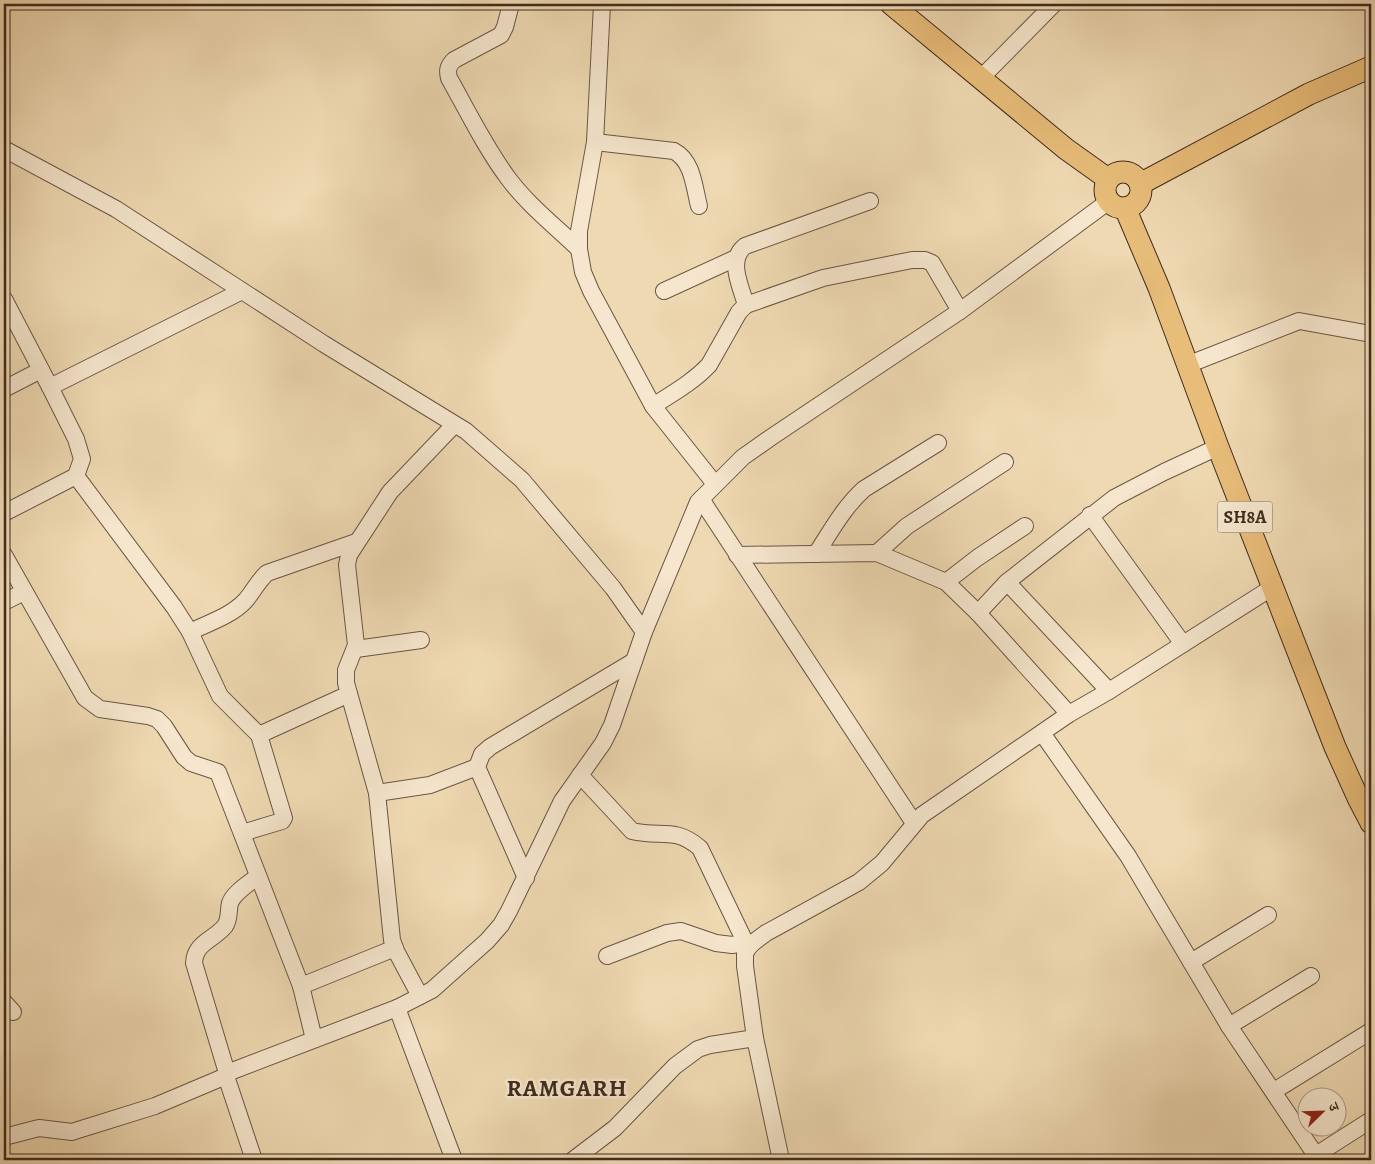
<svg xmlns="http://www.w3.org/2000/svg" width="1375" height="1164" font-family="Alegreya,'Noto Serif Devanagari',serif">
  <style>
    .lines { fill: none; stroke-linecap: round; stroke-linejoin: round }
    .minor-casing { stroke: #6a5644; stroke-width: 18 }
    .major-casing { stroke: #3e2b1f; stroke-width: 23 }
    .minor { stroke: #f5e6cd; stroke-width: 16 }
    .major { stroke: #e8bc79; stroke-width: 21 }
    .labels { text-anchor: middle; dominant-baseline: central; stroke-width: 5; stroke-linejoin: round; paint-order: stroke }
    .shield { fill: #f5e6cd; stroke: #756353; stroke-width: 1 }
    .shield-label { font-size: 18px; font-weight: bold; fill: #3e2b1f }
    .district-label { font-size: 24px; font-weight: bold; letter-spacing: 1px; fill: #3e2b1f; stroke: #f5e6cd }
  </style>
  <rect width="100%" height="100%" fill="#efd9b2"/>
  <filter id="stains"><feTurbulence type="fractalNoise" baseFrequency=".004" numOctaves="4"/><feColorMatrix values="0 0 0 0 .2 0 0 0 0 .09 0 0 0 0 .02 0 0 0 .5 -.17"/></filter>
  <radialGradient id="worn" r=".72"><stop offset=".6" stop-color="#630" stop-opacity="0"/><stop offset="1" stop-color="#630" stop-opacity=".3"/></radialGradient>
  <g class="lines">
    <defs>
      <g id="minor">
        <path d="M511,4L505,27L501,35L454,60C448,66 447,70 449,78C468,112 485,147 508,178C528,205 555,226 579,249"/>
        <path d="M602,4L595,142L579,231V249L583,272L591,291L653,406L715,484"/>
        <path d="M981,78L1054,4"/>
        <path d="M595,142L674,151C693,161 694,187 699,206"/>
        <path d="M4,149L116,209L324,344L466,431L522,480L613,588L644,632"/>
        <path d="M664,291L736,258"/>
        <path d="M4,299L50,387L76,439L82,459L76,476L4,513"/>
        <path d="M746,305C741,287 727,260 745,246L870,201"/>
        <path d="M1187,365L1299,321L1371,334"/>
        <path d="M50,387L242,291"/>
        <path d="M4,389L41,370"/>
        <path d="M653,406C673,393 693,382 709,365L739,312L746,305L823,278L912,260H925L932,263L960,311"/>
        <path d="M76,476L174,607L190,632L220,696L259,735L284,818L282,821L242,833"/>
        <path d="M701,499L914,823"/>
        <path d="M1090,515L1183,644"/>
        <path d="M877,553L907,526L1005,462"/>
        <path d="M816,554C831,531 844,507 864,489L938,443"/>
        <path d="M4,555L85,698L100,709L148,716L157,719L164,726L184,757L191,763L218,772L301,986L314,1039"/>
        <path d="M737,555L877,553L946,582L978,613L1069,714"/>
        <path d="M946,582L977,558L1025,526"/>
        <path d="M1007,582L1109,691"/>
        <path d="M4,602L24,592"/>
        <path d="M978,613L1007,582L1114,498L1164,472L1218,447"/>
        <path d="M190,632C208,623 231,616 245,601C253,592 258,581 267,573L356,542"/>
        <path d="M356,649L421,640"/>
        <path d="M1042,733L1128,856L1229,1026L1319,1160"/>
        <path d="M259,735L349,694"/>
        <path d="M580,775L632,831C661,838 674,826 700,848L748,948"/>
        <path d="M377,793L430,785L477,767"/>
        <path d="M526,878L477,767L482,754L490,747L634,661"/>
        <path d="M607,956L667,933L681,931L716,943L732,945L745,943"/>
        <path d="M1191,962L1268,915"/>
        <path d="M301,986L395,948"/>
        <path d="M420,996L396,951L392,940L377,793L346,683V670L356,645L347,565L349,555L390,492L454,425"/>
        <path d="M4,1002L13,1012"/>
        <path d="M397,1008L454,1160"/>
        <path d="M1229,1026L1311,976"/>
        <path d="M227,1073L194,963C195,942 214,940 225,926C230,919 228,911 230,903C234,892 250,883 258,876"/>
        <path d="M1274,1091L1371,1031"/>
        <path d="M4,1137L39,1128L72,1132L78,1130L155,1106L226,1076"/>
        <path d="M1316,1155L1371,1120"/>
        <path d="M254,1160L226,1076L227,1073L397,1008L432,990L487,941L501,925L509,911L562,801L603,743L612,725L644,632L698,502L743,457L773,436L960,311L1109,201"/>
        <path d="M573,1160L615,1128L675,1066L698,1049L710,1045L755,1038"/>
        <path d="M781,1160L755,1038L745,966V954L748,948L754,942L766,933L859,882L882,863L922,815L1069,714L1109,691L1273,587"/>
      </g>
      <g id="major">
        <path d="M891,4L1066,149L1108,179"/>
        <circle cx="1123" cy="190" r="18"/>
        <path d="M1140,184L1309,94L1371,67"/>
        <path d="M1125,208L1159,288L1218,447L1335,747L1359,800L1371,823"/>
      </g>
    </defs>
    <use href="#minor" class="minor-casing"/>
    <use href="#major" class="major-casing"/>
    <use href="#minor" class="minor"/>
    <use href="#major" class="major"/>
  </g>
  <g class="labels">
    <rect class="shield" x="1217.5" y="501.5" width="55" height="31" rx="4"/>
    <g class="shield-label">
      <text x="1245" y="517">SH8A</text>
    </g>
    <g class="district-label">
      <text x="567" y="1088">RAMGARH</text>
    </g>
  </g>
  <rect width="1375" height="1164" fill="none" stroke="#efd9b2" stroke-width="20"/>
  <rect x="5" y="5" width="1365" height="1154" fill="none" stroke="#3e2b1f" stroke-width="2.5"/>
  <rect x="10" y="10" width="1355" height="1144" fill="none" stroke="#3e2b1f"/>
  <g transform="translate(1322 1112) rotate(67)"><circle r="24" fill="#f5e6cd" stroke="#ac9b87"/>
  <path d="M0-4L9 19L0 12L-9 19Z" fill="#8f2418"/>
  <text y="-8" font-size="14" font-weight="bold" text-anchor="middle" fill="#3e2b1f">उ</text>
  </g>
  <rect width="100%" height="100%" filter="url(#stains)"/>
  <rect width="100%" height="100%" fill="url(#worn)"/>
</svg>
